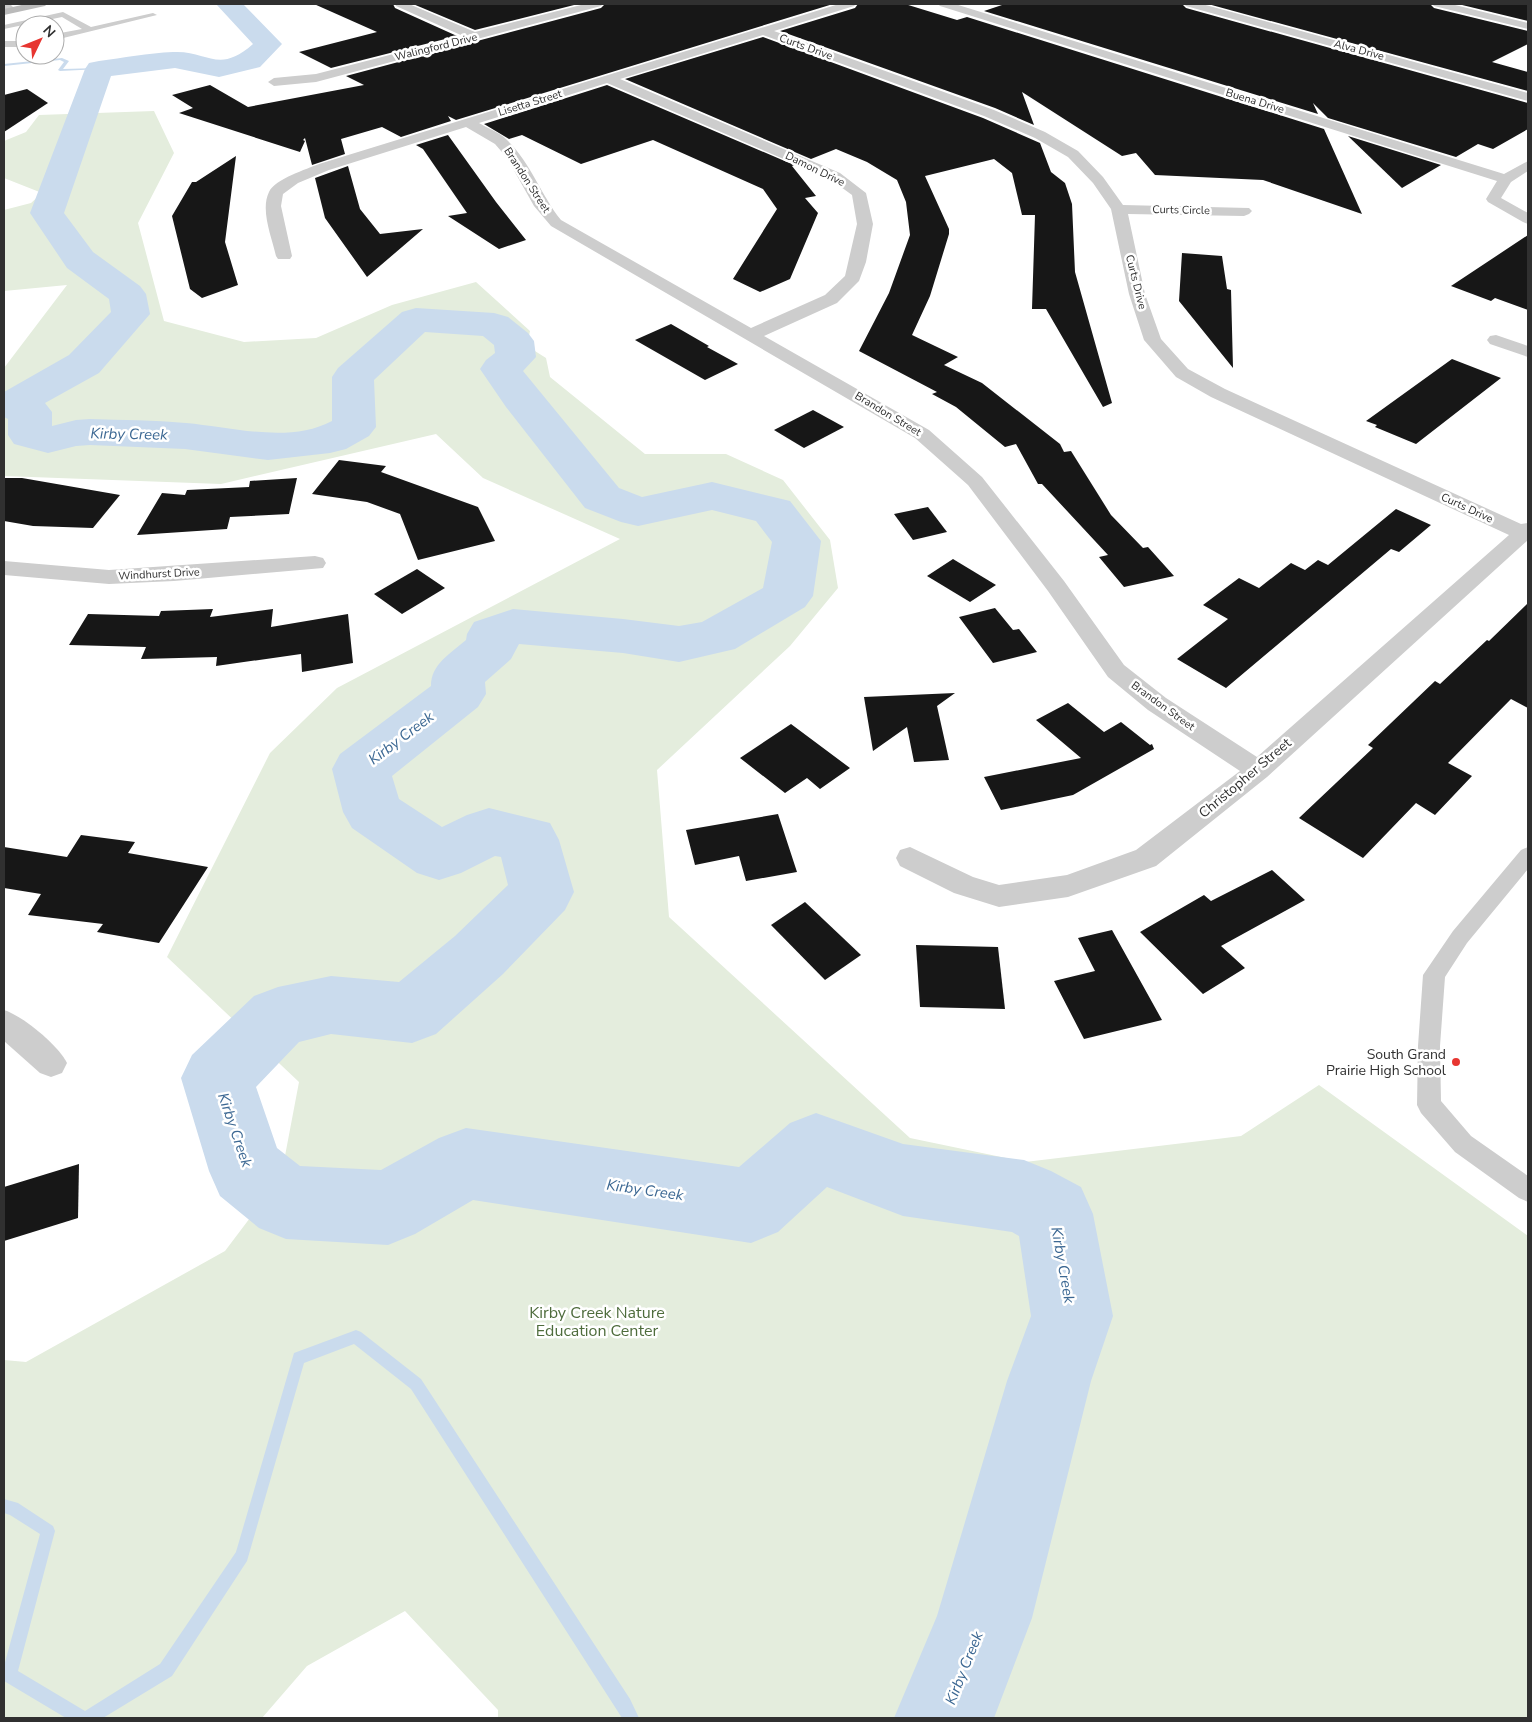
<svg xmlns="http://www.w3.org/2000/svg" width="1532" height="1722" font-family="'Nunito Sans',sans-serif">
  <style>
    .green { fill: #e4eddd }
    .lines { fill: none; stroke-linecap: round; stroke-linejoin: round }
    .stream { fill: #cadbed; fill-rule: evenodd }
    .river { fill: #cadbed; fill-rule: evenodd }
    .building { fill: #171717 }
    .lane { fill: #cdcdcd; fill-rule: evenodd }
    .street { fill: #cdcdcd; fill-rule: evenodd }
    .secondary { fill: #bababa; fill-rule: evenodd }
    .poi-dot { fill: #e73631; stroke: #fff; stroke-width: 2 }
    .labels { text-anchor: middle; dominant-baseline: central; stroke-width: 5; stroke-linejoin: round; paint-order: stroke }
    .far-street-label { font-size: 11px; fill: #303030; stroke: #fff }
    .street-label { font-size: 14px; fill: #303030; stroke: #fff }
    .poi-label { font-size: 14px; fill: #303030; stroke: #fff; text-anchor: end }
    .water-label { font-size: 15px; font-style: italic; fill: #3c6893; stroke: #fff }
    .near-park-label { font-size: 16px; fill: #4e6c3c; stroke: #fff }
  </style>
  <rect width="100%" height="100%" fill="#fff"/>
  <path class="green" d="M154,111L174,153L138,223L164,321L244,342L316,338L392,305L476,282L530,331L527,346L546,358L550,377L645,454H726L783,480L830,540L838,588L790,646L657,770L669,917L910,1138L1025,1162L1217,1139L1241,1136L1319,1085L1528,1236V1718H498V1710L405,1611L307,1666L262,1718H4V1360L26,1362L225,1251L281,1177L299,1082L167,957L270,753L337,688L620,539L483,478L436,434L221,484L4,476V368L67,285L4,291V210L31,203L42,193L4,178V141L26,132L39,115Z"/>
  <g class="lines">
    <g class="stream">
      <path d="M62,58L69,61L63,69L99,68L101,69L60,71L58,70L64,62L60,60L4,66V64Z"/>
      <path d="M356,1330L361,1332L421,1379L630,1699L639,1718H622L411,1389L354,1344L304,1363L247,1561L172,1676L103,1718H66L4,1681V1666L40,1534L10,1515L4,1513V1499L18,1503L53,1526L55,1531L18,1671L85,1711L160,1664L236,1552L294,1353Z"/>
    </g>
    <path class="river" d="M216,4H243L282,44L260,67L219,77L175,68L111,76L64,213L93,252L140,286L146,294L150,314L99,373L45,403L52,412V426L76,420L90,419C122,420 154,420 186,423C232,427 289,444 332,421V377L338,368L402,312L416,308L494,313L508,317L528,333L534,341L536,357L523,371L619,488L642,497L712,482L790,501L821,541L813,596L805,607L735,649L679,662L623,653L519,644L511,659L485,682L486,694L478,707L392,776L399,799L442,827L467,815L489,808L550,823L559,840L574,892L565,910L503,974L436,1034L412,1043L331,1034L299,1042L256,1087L277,1148L300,1166L381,1170L439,1138L466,1128L739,1167L790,1123L816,1113L903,1144L1024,1160L1051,1171L1081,1187L1093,1214L1113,1316L1091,1381L1032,1618L994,1718H894L937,1616L1007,1381L1031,1316L1019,1236L1012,1232L903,1216L827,1187L778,1232L751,1243L473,1200L415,1234L388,1245L286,1239L259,1228L220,1196L209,1171L181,1078L192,1055L254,996L278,987L331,976L399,982L455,936L508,885L501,857L495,856L461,873L439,880L417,873L352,828L343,812L332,769L340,754L431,686C431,664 450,654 466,640L467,634L474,622L513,609L623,619L679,626L702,622L763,588L772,542L756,521L712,510L638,526L621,522L585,508L506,407L480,369L486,360L495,353L494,345L483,336L425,332L374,380L376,427L369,436L346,449L330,453L268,460L185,449L90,445L76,446L48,453L14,444L8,435V419L4,417V392L69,355L111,312L109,299L67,268L30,213L85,69L89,63L99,61C123,58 148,53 173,52C208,50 218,75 253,44Z"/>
  </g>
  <g class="building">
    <path d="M314,4H393L395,8L457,36L331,68L299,52L377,32Z"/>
    <path d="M413,4H578L475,30Z"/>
    <path d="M605,4H833L456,120L448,116L451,121L401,137L382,127L341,139L345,154L312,165L305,138L303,140L305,141L300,152L179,113L193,108L172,95L210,85L248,107L364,85L346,76L601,8Z"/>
    <path d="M858,4H905L957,20L967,17L1324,129L1362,214L1263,180L1155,175L1136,153L1122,156L1022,92L1034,125L995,108L780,31L855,8Z"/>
    <path d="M1005,4H1182L1186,8L1528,103V129L1493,149L1478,144L1456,157L1328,118L1313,103L1318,114L984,11Z"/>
    <path d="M1208,4H1430L1434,8L1528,31V44L1492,62L1528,72V91Z"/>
    <path d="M1458,4H1528V21Z"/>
    <path d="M763,37L983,118L1040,143L1051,172L1065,183L1072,204L1075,272L1112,403L1103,407L1046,309H1032L1035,215H1022L1012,173L994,159L925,176L949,229V234L930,296L912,335L958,357L944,365L982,383L1060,444L1064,452L1071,451L1111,515L1143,548L1148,547L1174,576L1124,587L1099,557L1108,555L1042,484H1038L1016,444L1005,447L956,407L932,394L937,392L859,351L889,293L910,235L906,202L897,180L867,162L836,149L811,159L625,79Z"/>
    <path d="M607,85L794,165L792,166L816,196L805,198L818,213L790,279L760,292L733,279L777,209L763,189L653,140L581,164L522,135L509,139L484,124Z"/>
    <path d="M27,89L48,103L4,132V95Z"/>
    <path d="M448,135L496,202L526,240L499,249L448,216L467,213L423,149L416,145Z"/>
    <path d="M1348,136L1441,165L1402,188Z"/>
    <path d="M236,156L225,242L238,285L202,298L190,289L172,216L192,182H196Z"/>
    <path d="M348,166L360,209L380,234L423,229L367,277L325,218L315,178Z"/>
    <path d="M1528,235V310L1495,298L1491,301L1451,286Z"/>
    <path d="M1182,253L1222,256L1227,289L1231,290L1233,368L1179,301Z"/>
    <path d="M671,324L709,346L707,347L738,364L705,380L635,340Z"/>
    <path d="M1452,359L1501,378L1416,444L1375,427L1377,425L1366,421Z"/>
    <path d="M813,410L844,427L804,448L774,430Z"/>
    <path d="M339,460L386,466L381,472L478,507L495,541L418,560L400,514L367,502L312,494Z"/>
    <path d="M4,478H22L120,495L93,528L33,526L4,521Z"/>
    <path d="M297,478L289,514L230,517L227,529L137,535L162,493L185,495L187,490L249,487L250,481Z"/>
    <path d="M928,507L947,532L913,540L894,514Z"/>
    <path d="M1396,509L1431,525L1399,552L1391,549L1226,688L1177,659L1228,619L1203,605L1239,578L1259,588L1291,563L1305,570L1318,560L1328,565Z"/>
    <path d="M953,559L996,585L970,602L927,576Z"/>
    <path d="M417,569L445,588L402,614L374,594Z"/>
    <path d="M1528,603V708L1511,699L1448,763L1472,776L1435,815L1416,803L1363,858L1299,818L1373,748L1368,745L1435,681L1440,684L1487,640L1489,641Z"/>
    <path d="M995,608L1013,630L1019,629L1037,652L993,663L959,617Z"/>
    <path d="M213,609L210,617L273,609L271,627L348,614L353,663L302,672L301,654L216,666L217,657L141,659L146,647L69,645L88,614L159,616L161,611Z"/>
    <path d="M955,693L937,706L949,760L914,762L907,727L873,751L864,697Z"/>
    <path d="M1068,703L1104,732L1121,722L1150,745L1152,744L1154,749L1073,795L1001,810L984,777L1081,758L1036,720Z"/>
    <path d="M791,724L850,768L820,789L807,778L785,793L740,758Z"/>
    <path d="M778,814L797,872L746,881L739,856L695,865L686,830Z"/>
    <path d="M81,835L135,842L128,853L208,867L159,943L97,932L103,924L28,915L41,894L4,888V847L67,857Z"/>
    <path d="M1272,870L1305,900L1221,946L1245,968L1203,994L1140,932L1204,895L1211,901Z"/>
    <path d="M805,902L861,955L825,980L771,925Z"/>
    <path d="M1112,930L1162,1020L1084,1039L1054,981L1095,971L1078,938Z"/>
    <path d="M916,945L998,947L1005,1009L920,1007Z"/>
    <path d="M79,1164L78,1218L4,1241V1187Z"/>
  </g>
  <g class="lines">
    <g class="lane">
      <path d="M63,12L91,27L153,13L157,15L55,40V34L82,29L62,17L4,29V25Z"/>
      <rect x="4" y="41" width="21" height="6"/>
      <path d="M1528,847V869L1467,943L1445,977L1440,1046L1441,1101L1471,1136L1528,1176V1202L1519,1198L1455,1152L1421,1113L1417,1105L1418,1046L1423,975L1453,931L1521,850Z"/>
    </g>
    <g class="street">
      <path d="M4,4H10L16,10L14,12H6L4,10Z"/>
      <path d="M395,4H409L475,32L585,4H603L601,6L316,82L274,86L268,82L274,78L316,74L463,36L396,6Z"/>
      <path d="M839,4H856L854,6L774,31L994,110L1045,132L1078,151L1103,177L1123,205L1249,208L1252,211L1249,214L1244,216L1128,214L1145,294L1161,339L1188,369L1225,389L1521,524L1528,523V540L1267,777L1156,866L1068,897L999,907L954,893L900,866L896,858L900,850L910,847L973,877L999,885L1067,875L1136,850L1240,771L1148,710L1108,677L1048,591L968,485L915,438L551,226L534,206L507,158L495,144L466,127L329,170L298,183L283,194L281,206L292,256L290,259H278L276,256C272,238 260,210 269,192C275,179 307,169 319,164ZM763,35L984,116L1035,138L1068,157L1093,183L1111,209L1129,294L1144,340L1176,377L1211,397L1509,535L1257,757L1166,698L1124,665L1064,581L982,477L929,430L764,336L837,303L859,281L866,262L873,224L866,193L840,173L620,79ZM607,83L830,179L852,195L857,224L845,276L825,295L751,328L561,220C541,195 530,161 506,139C499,132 487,128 479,123Z"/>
      <path d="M938,4H955L1504,174L1528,161V171L1511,182L1501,198L1528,213V224L1523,222L1488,202L1486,199L1497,181L940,6Z"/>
      <path d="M1184,4H1202L1528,93V101L1186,6Z"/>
      <path d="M1432,4H1451L1528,23V29L1434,6Z"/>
      <path d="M1496,335L1528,346V357L1490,344L1487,340L1490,336Z"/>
      <path d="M315,556L323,558L326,563L323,568L174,581L109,584L4,575V561L109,570Z"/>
      <path d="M4,1010C23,1016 58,1045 67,1063L62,1073L51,1077L40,1073L4,1041Z"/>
    </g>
    <path class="secondary" d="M26,4H47L45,6L4,15V9Z"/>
  </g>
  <circle class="poi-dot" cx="1456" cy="1062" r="5"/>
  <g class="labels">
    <g class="far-street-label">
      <text transform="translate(436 47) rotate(-14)">Walingford Drive</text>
      <text transform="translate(806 47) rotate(20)">Curts Drive</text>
      <text transform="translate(1359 50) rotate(15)">Alva Drive</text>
      <text transform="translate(1255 101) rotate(17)">Buena Drive</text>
      <text transform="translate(530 103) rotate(-17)">Lisetta Street</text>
      <text transform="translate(815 169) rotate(26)">Damon Drive</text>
      <text transform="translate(527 180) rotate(57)">Brandon Street</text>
      <text transform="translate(1181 210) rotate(1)">Curts Circle</text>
      <text transform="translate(1136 282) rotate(76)">Curts Drive</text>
      <text transform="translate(888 414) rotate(31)">Brandon Street</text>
      <text transform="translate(1467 508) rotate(25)">Curts Drive</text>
      <text transform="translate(159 574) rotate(-3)">Windhurst Drive</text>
      <text transform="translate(1163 706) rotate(36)">Brandon Street</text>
    </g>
    <g class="street-label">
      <text transform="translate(1245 778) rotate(-40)">Christopher Street</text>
    </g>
    <g class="poi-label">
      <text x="1446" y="1054">South Grand<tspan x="1446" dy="16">Prairie High School</tspan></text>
    </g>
    <g class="water-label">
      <text transform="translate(129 434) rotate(1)">Kirby Creek</text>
      <text transform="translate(401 738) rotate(-37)">Kirby Creek</text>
      <text transform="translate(235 1130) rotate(71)">Kirby Creek</text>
      <text transform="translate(645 1190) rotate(8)">Kirby Creek</text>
      <text transform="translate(1063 1265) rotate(80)">Kirby Creek</text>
      <text transform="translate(964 1668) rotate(-68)">Kirby Creek</text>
    </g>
    <g class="near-park-label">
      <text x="597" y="1313">Kirby Creek Nature<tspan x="597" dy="18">Education Center</tspan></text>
    </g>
  </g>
  <rect width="1532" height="1722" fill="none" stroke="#303030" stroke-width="10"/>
  <g transform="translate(40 40) rotate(47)"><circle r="24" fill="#ffffff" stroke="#acacac"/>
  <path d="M0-4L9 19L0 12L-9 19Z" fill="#e73631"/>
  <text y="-8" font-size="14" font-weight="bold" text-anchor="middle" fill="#303030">N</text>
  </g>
</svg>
